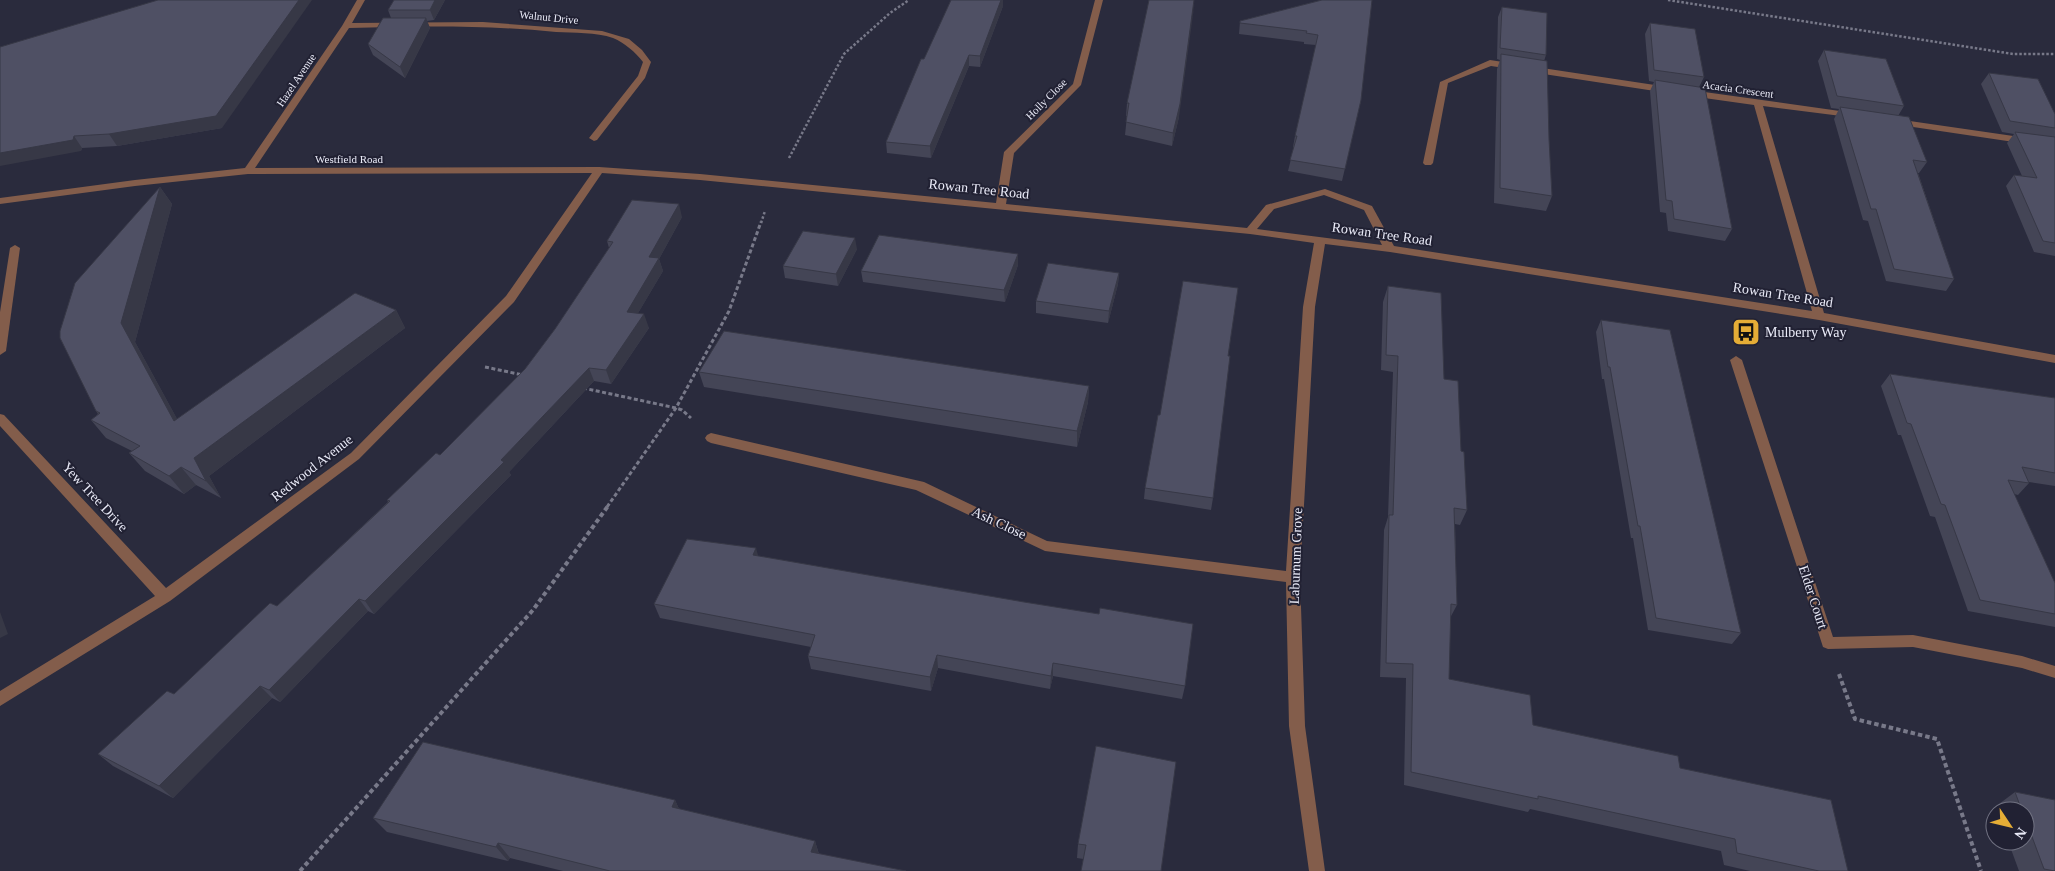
<svg xmlns="http://www.w3.org/2000/svg" width="2055" height="871" font-family="'Times New Roman',serif">
  <style>
    .lines { fill: none; stroke-linecap: round; stroke-linejoin: round }
    .path-far2 { stroke: #787989; stroke-width: 2.5; stroke-dasharray: 2.5 2; stroke-linecap: butt }
    .path-far1 { stroke: #787989; stroke-width: 3; stroke-dasharray: 4 2.5; stroke-linecap: butt }
    .path { stroke: #787989; stroke-width: 4; stroke-dasharray: 4.5 3; stroke-linecap: butt }
    .minor { fill: #835d4b; fill-rule: evenodd }
    .wall { fill: #444556 }
    .shaded-wall { fill: #373846 }
    .building { fill: #4f5064; stroke: #373846 }
    .labels { text-anchor: middle; dominant-baseline: central; stroke-width: 4; stroke-linejoin: round; paint-order: stroke }
    .far-street-label { font-size: 11px; fill: #eaebf8; stroke: #212133 }
    .street-label { font-size: 14px; fill: #eaebf8; stroke: #212133 }
    .poi-label { font-size: 14px; fill: #eaebf8; stroke: #212133; text-anchor: start }
  </style>
  <rect width="100%" height="100%" fill="#2a2b3d"/>
  <g class="lines">
    <g class="path-far2">
      <path d="M1668,0L2013,54H2055"/>
      <path d="M789,158L844,54L890,13L909,0"/>
      <path d="M761,223L765,211"/>
    </g>
    <g class="path-far1">
      <path d="M485,367L523,375"/>
      <path d="M583,388L676,408L682,410L691,418"/>
      <path d="M607,507L676,408L729,311L761,222"/>
    </g>
    <g class="path">
      <path d="M1839,674L1855,719L1937,739L1981,871"/>
      <path d="M300,871L533,610L608,506"/>
    </g>
    <g class="minor">
      <path d="M357,0H365L352,23L483,22L602,31L629,39L642,50L651,62L645,78L597,140L594,141L589,138L638,76L643,62C635,52 625,43 613,38C596,32 574,33 556,32C487,25 418,26 349,28L255,168L599,167L700,174L996,203L1004,152L1073,84L1095,0H1103L1081,85L1014,153L1006,204L1247,228L1266,205L1325,189L1372,206L1394,246L1812,311L1754,105L1690,96L1685,93L1690,90L1854,113L1859,116L1857,118L1763,106L1824,313L2055,355V363L1819,320L1390,252L1325,244L1315,307L1300,577L1305,726L1325,871H1309L1289,726L1286,582L1045,551L916,490L711,443L707,441L705,438L707,435L711,433L924,482L1047,541L1286,571L1303,307L1314,243L1250,234L700,180L602,173L514,302L359,459L170,601L0,706V691L155,596L0,426V414L4,415L166,588L351,453L506,296L592,173L248,174L135,186L0,204V198L135,180L245,168L342,26ZM1324,195L1364,210L1382,245L1257,229L1274,209Z"/>
      <path d="M1490,60L1668,87L1672,90L1668,93L1491,66L1448,83L1433,163L1431,165H1425L1423,163L1440,82Z"/>
      <path d="M1896,119L2055,142V148L1893,124L1891,122Z"/>
      <path d="M15,245L20,248L6,351L0,355V312L10,248Z"/>
      <path d="M1736,356L1742,360L1833,637L1913,635L2022,656L2055,666V678L2022,668L1913,647L1828,649L1823,647L1730,360Z"/>
    </g>
  </g>
  <g class="wall">
    <path d="M445,0L434,20L427,21L430,28L405,78L373,55L368,44L391,18L388,10Z"/>
    <path d="M1322,0L1361,100L1342,181L1288,171L1294,147H1293L1295,136L1316,45L1304,44V42L1239,34L1240,21Z"/>
    <path d="M1003,6L980,67L969,66L931,158L887,153L886,142L924,59Z"/>
    <path d="M1502,7L1546,55L1544,61L1552,196L1546,211L1494,203L1497,69L1500,60L1497,59L1498,17Z"/>
    <path d="M1650,23L1704,77L1699,87L1732,229L1725,241L1668,231L1666,213L1660,212L1650,91L1654,82L1649,81L1645,34Z"/>
    <path d="M0,47L222,128L117,146L82,148L81,151Z"/>
    <path d="M1824,50L1904,106L1898,116L1927,162L1919,173H1918L1954,279L1946,291L1886,281L1868,221L1863,220L1834,119L1839,109L1831,108L1818,61Z"/>
    <path d="M1989,73L2055,114V256L2034,252L2006,186L2014,175L2022,176L2007,143L2014,134L2002,132L1981,84Z"/>
    <path d="M1127,103L1179,117L1172,146L1125,135L1127,116H1126Z"/>
    <path d="M160,187L172,204L135,342L177,419L396,310L405,328L209,476L221,498L196,485L184,494L145,471L129,453L132,451L106,438L91,420L98,414L96,411Z"/>
    <path d="M682,217L659,259L663,271L638,313L649,328L611,384L594,381L509,472L511,475L374,614L368,611L280,702L272,698L173,798L113,766L98,754L174,694L277,606L388,502L387,500L440,455L525,369L555,329L609,248L607,241Z"/>
    <path d="M857,249L838,286L785,278L783,266Z"/>
    <path d="M1018,254V265L1005,302L863,282L861,271Z"/>
    <path d="M1119,273L1118,284L1108,323L1036,313V301Z"/>
    <path d="M1388,286L1444,379L1461,451L1467,510L1460,525L1455,524L1457,605L1450,618L1449,679L1533,725L1680,768L1848,871H1750L1724,865L1721,851L1530,809L1528,812L1404,785L1406,678L1380,677L1384,530L1388,517L1393,372L1381,370L1383,302Z"/>
    <path d="M1601,320L1741,633L1732,644L1648,630L1633,538H1631L1604,379H1602L1596,332Z"/>
    <path d="M1228,356L1213,498L1211,510L1144,499L1145,488L1160,415Z"/>
    <path d="M699,372L1089,386L1088,402L1077,447L704,387Z"/>
    <path d="M1890,374L2055,398V486L2029,482V483L2018,495L2014,494L2055,583V627L1968,611L1935,517L1930,516L1901,435H1898L1881,386Z"/>
    <path d="M758,556L1185,686L1182,699L1053,676L1050,689L938,668L931,691L811,669L808,656L811,647L660,618L654,604Z"/>
    <path d="M1096,746L1161,871L1077,858L1078,844Z"/>
    <path d="M2015,792L2055,800V871H2019L2008,841H2025V811H1996L1995,807Z"/>
    <path d="M675,800L679,809L815,841L819,854L906,871H563L510,858L508,861L387,832L373,818Z"/>
  </g>
  <g class="shaded-wall">
    <path d="M299,0H312L222,128L117,146L109,134Z"/>
    <path d="M435,0H445L434,20L430,10Z"/>
    <path d="M1001,0H1003V6L980,67V56Z"/>
    <path d="M1195,0L1179,117L1172,146L1173,133Z"/>
    <path d="M426,18L430,28L405,78L400,67Z"/>
    <path d="M969,55V66L931,158L930,146Z"/>
    <path d="M74,136L82,148L81,151L0,166V153Z"/>
    <path d="M160,187L172,204L135,342L188,439L174,421L121,323Z"/>
    <path d="M679,204L682,217L659,259L663,271L631,325L627,312L649,257Z"/>
    <path d="M855,238L857,249L838,286L836,274Z"/>
    <path d="M1018,254V265L1005,302L1004,290Z"/>
    <path d="M1119,273L1118,284L1108,323L1109,311Z"/>
    <path d="M396,310L405,328L209,476L221,498L206,481L194,458Z"/>
    <path d="M644,314L649,328L611,384L606,370Z"/>
    <path d="M589,368L594,381L509,472L511,475L374,614L365,601L501,460Z"/>
    <path d="M1089,386L1088,402L1077,447V431Z"/>
    <path d="M181,467L196,485L184,494L169,476Z"/>
    <path d="M756,548L760,562L753,555Z"/>
    <path d="M359,599L368,611L280,702L269,690Z"/>
    <path d="M0,612L8,634L0,638Z"/>
    <path d="M937,655L938,668L931,691L930,677Z"/>
    <path d="M1053,663V676L1050,689L1051,676Z"/>
    <path d="M260,686L272,698L173,798L159,786Z"/>
    <path d="M675,800L682,815L672,807Z"/>
    <path d="M815,841L819,855L811,852Z"/>
    <path d="M498,843L510,858L508,861L496,847Z"/>
  </g>
  <g class="building">
    <path d="M158,0H299L216,116L109,134L74,136L73,140L0,153V47Z"/>
    <path d="M394,0H435L430,10H388Z"/>
    <path d="M951,0H1001L980,56L969,55L930,146L886,142L921,59H924Z"/>
    <path d="M1149,0H1194L1180,104L1173,133L1126,122L1129,103H1127Z"/>
    <path d="M1322,0H1372L1361,100L1345,169L1290,160L1297,136H1295L1318,35L1306,33L1307,31L1240,23V21Z"/>
    <path d="M1502,7L1547,13L1546,55L1500,48Z"/>
    <path d="M383,18H426L400,67L368,44Z"/>
    <path d="M1650,23L1695,29L1704,77L1654,70Z"/>
    <path d="M1824,50L1886,59L1904,106L1837,96Z"/>
    <path d="M1501,54L1547,61L1549,139L1552,196L1500,188Z"/>
    <path d="M1989,73L2038,79L2055,114V128L2010,121Z"/>
    <path d="M1655,80L1705,88L1732,229L1674,219L1672,201L1666,200Z"/>
    <path d="M1840,107L1909,117L1927,162L1913,160L1954,279L1894,269L1876,209H1871Z"/>
    <path d="M2015,132L2055,137V243L2043,241L2014,175L2037,178Z"/>
    <path d="M160,187L121,323L174,421L355,293L396,310L194,458L206,481L181,467L169,476L129,453L140,446L91,420L100,413L96,411L60,338V331L75,283Z"/>
    <path d="M632,200L679,204L649,257L659,258L627,312L644,314L606,370L589,368L501,460L504,462L365,601L359,599L269,690L260,686L159,786L98,754L167,691L174,694L270,603L277,606L390,501L387,500L411,477L436,453L440,455L525,369L555,329L613,242L607,241Z"/>
    <path d="M803,231L855,238L836,274L783,266Z"/>
    <path d="M879,235L1018,254L1004,290L861,271Z"/>
    <path d="M1048,263L1119,273L1109,311L1036,301Z"/>
    <path d="M1183,281L1238,288L1228,356H1230L1213,498L1145,488L1158,415H1160Z"/>
    <path d="M1388,286L1441,293L1444,379L1458,381L1461,451L1464,452L1467,510L1454,508L1457,605L1451,604L1449,679L1530,695L1533,725L1678,756L1680,768L1831,800L1848,871H1819L1737,853L1735,839L1538,796V799L1411,772L1413,664L1386,663L1389,515H1393L1398,356L1386,355Z"/>
    <path d="M1601,320L1670,330L1741,633L1656,618L1640,526H1638L1610,367H1608Z"/>
    <path d="M724,331L1089,386L1077,431L699,372Z"/>
    <path d="M1890,374L2055,398V473L2022,467L2029,483L2008,480L2055,583V614L1980,600L1945,505L1941,504L1911,424L1907,423Z"/>
    <path d="M687,539L756,548L753,555L1024,602L1099,614L1100,608L1193,624L1185,686L1053,663L1051,676L937,655L930,677L808,656L815,635L654,604Z"/>
    <path d="M423,742L675,800L672,807L815,841L811,852L906,871H610L498,843L496,847L373,818Z"/>
    <path d="M1096,746L1176,762L1161,871H1081L1086,845L1078,844Z"/>
    <path d="M2015,792L2055,800V871L2044,869L2025,818V811H2022Z"/>
  </g>
  <defs>
    <symbol id="bus-square" viewBox="-11 -11 22 22"><rect x="-9" y="-9" width="18" height="18" rx="4" fill="#e5ad36" stroke="#212133"/><path d="M-5-6H5V4H4V6H2V4H-2V6H-4V4H-5ZM-3.5-4V0h7V-4ZM-3.5 1.2v1.5H-2V1.2ZM2 1.2v1.5H3.5V1.2Z" fill="#111"/></symbol>
  </defs>
  <g fill-rule="evenodd">
    <use href="#bus-square" x="1730" y="316" width="32" height="32"/>
  </g>
  <g class="labels">
    <g class="far-street-label">
      <text transform="translate(549 17) rotate(6)">Walnut Drive</text>
      <text transform="translate(296 80) rotate(-56)">Hazel Avenue</text>
      <text transform="translate(1738 89) rotate(8)">Acacia Crescent</text>
      <text transform="translate(1046 99) rotate(-45)">Holly Close</text>
      <text x="349" y="159">Westfield Road</text>
    </g>
    <g class="street-label">
      <text transform="translate(979 189) rotate(6)">Rowan Tree Road</text>
      <text transform="translate(1382 234) rotate(8)">Rowan Tree Road</text>
      <text transform="translate(1783 295) rotate(9)">Rowan Tree Road</text>
      <text transform="translate(312 468) rotate(-38)">Redwood Avenue</text>
      <text transform="translate(95 497) rotate(47)">Yew Tree Drive</text>
      <text transform="translate(999 523) rotate(25)">Ash Close</text>
      <text transform="translate(1296 556) rotate(-88)">Laburnum Grove</text>
      <text transform="translate(1813 597) rotate(72)">Elder Court</text>
    </g>
    <g class="poi-label">
      <text x="1765" y="332">Mulberry Way</text>
    </g>
  </g>
  <g transform="translate(2010 826) rotate(125)"><circle r="24" fill="#212133" stroke="#717282"/>
  <path d="M0-4L9 19L0 12L-9 19Z" fill="#e5ad36"/>
  <text y="-8" font-size="14" font-weight="bold" text-anchor="middle" fill="#eaebf8">N</text>
  </g>
</svg>
